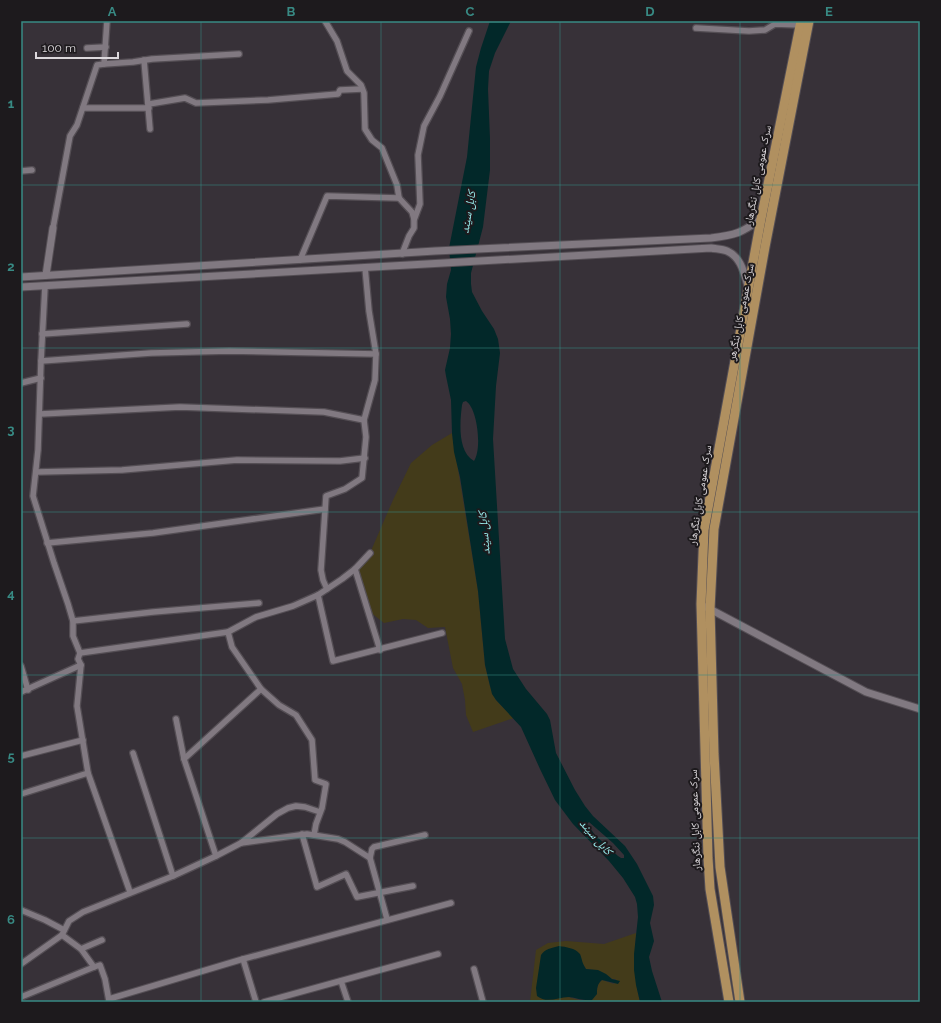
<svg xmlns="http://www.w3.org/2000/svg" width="941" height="1023" font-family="Raleway,'Noto Naskh Arabic',sans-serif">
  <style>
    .sand { fill: #433b1a; fill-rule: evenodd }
    .water { fill: #022829; fill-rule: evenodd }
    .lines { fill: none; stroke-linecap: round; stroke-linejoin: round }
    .minor-casing { stroke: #544e54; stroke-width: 8 }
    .tertiary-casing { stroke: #544e54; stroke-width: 9 }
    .trunk-casing { stroke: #544e54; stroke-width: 11 }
    .minor { stroke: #817981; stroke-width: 5.5 }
    .tertiary { stroke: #817981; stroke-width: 7 }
    .trunk { stroke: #b09060; stroke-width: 9 }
    .grid { fill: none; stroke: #388a84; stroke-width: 1; stroke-opacity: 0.55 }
    .labels { text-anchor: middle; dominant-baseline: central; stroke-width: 4; stroke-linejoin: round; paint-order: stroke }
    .street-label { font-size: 11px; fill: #dcd8dc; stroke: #1d1a1d }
    .water-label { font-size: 12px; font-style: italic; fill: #98eded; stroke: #1d1a1d }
    .neatline { fill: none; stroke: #388a84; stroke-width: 1.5 }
    .grid-label { font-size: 13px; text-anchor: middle; font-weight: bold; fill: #388a84 }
  </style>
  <rect width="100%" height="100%" fill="#373138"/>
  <g class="sand">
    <path d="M452,433L478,591L485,665L490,686L496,700L514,718L473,732L466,715L465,700L462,684L453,668L445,627L428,628L416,620L403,619L384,623L370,612L355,569L370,553L393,500L411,463L432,445Z"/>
    <path d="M636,933C634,957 634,978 640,1002H530L536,950L548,943L566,941L604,944ZM580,955L582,963L586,969C597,970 604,972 612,979H616L614,984L602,980C597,984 597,988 597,994L583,1001L568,997Z"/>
  </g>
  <g class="water">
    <path d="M490,21H511L495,53L489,71L488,89L490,139V170L483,227L471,273V284L472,292L482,311L494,329L498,339L500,353L496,386L493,439L505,639L513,669L526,689L547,714L550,720L556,753L575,790L585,806L593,816L625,846L637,864L653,896L654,905L650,923L654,941L649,957L652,971L662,1002H640L636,985L634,970V954L638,917L637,904L635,897L623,878L609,861L573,824L555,800L540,769L521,727L496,700L492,694L490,686L485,665L478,591L460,477L454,452L452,433L451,400L446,376L445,370L450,348L451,334L450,319L446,297L447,284L451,270L449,248L467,157L476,67L481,48ZM466,401C478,409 482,450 474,461C457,451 460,421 462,405L463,402ZM589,822L613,843L624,855V858H621L618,856L595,835L587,824Z"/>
    <path d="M559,946C566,947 575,948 580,954C582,959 582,963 586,969L598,970L606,974L612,979L620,981L618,984L602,980C597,984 597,989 597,994L592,1000C583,1001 577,998 569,997C558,997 547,1004 537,996L536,988L541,955C545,949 551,948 559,946Z"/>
  </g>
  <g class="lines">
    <defs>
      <g id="minor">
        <path d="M325,21L337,41L347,71L361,85L364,93L365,129L372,140L382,148L397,185L399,198L412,212L414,219"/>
        <path d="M696,28L749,31L765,30L775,24L801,25"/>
        <path d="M87,48L106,47"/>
        <path d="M144,60L150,129"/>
        <path d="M104,64L133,62L152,59L239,54"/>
        <path d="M149,104L185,98L196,103L268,100L338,94L340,90L362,89"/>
        <path d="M83,108H149"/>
        <path d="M21,171L32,170"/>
        <path d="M53,228L70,136L77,125L97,65L104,64L107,21"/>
        <path d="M402,254L409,236L414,228V220L420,204L418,155L424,126L440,96L469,31"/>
        <path d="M300,260L327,196L399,198"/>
        <path d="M45,286L41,361L38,450L33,496L54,563L68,604L73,621V636L80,653L78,659L81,665L77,706L88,773L130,892"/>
        <path d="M42,334L187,324"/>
        <path d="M41,361L151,353L229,351L376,354"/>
        <path d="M21,383L41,378"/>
        <path d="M40,414L180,407L324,412L364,420"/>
        <path d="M36,472L122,470L237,460L340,461L365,458"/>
        <path d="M47,543L153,533L325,509"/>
        <path d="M355,569L380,650"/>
        <path d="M327,589L323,580L321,570L326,496L345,489L362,478L366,437L364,420L375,380L376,354L369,311L365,267"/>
        <path d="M318,595L333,661L442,633"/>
        <path d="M73,621L153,612L259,603"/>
        <path d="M228,632L232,647L261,689L279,705L296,715L312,740L315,780L326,784L322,808L316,824L314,835"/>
        <path d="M80,653L228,632L256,617L293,606L318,595L342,579L355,569L370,553"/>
        <path d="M21,666L28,690"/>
        <path d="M21,692L81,665"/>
        <path d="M176,719L184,759L216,856"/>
        <path d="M133,753L173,876"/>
        <path d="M21,756L83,740"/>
        <path d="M184,759L261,689"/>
        <path d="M21,794L88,773"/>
        <path d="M302,834L317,887L346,874L357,897L413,886"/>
        <path d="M241,843L307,834L338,839L345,842L370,858"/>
        <path d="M21,910L45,920L64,930"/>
        <path d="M387,919L370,858L372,849L374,847L425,835"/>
        <path d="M62,935L81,949L94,967L100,965L105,979L109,1001"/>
        <path d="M81,949L102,940"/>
        <path d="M243,959L256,1002"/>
        <path d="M21,964L62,935L69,921L83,912L173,876L216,856L241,843L277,814L288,808L296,806L305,807L320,812"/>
        <path d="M474,969L483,1002"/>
        <path d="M341,981L348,1002"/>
        <path d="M21,997L94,967"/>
        <path d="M109,999L243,959L451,903"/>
        <path d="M264,1002L438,954"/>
      </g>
      <g id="tertiary">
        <path d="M46,275L53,228"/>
        <path d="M21,277L435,251L711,238C736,235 741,233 761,219"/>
        <path d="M21,287L711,248C716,249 722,249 727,251C741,257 744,273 748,286"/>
        <path d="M706,607L866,692L920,709"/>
      </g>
      <g id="trunk">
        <path d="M729,1002L710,889L708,858L701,604L704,530L761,219L801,21"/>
        <path d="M740,1002L720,867L714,754L710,609L714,529L765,247L809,21"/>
      </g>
    </defs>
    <use href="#minor" class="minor-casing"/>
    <use href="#tertiary" class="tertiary-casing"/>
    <use href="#trunk" class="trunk-casing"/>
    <use href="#minor" class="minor"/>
    <use href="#tertiary" class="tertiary"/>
    <use href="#trunk" class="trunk"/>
  </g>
  <path class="grid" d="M201,21V1002M381,21V1002M560,21V1002M740,21V1002M21,185H920M21,348H920M21,512H920M21,675H920M21,838H920"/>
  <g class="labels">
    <g class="street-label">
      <text transform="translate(758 175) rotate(-79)">سرک عمومی کابل ننگرهار</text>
      <text transform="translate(741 312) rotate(-79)">سرک عمومی کابل ننگرهر</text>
      <text transform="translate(700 495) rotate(-81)">سرک عمومی کابل ننگرهار</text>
      <text transform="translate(695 820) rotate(-92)">سرک عمومی کابل ننگرهار</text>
    </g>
    <g class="water-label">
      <text transform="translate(468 212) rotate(-80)">کابل سيند</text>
      <text transform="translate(484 533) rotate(-95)">کابل سيند</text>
      <text transform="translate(596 837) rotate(49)">کابل سيند</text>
    </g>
  </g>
  <rect width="941" height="1023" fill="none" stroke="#1d1a1d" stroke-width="44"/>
  <path d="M36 52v6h82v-6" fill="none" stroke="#dcd8dc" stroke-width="2"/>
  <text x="42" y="52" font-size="12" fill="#dcd8dc" stroke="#1d1a1d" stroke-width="3" paint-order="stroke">100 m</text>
  <rect x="22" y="22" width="897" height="979" class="neatline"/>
  <g class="grid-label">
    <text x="112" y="16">A</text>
    <text x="291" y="16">B</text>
    <text x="470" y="16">C</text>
    <text x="650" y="16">D</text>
    <text x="829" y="16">E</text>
    <text x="11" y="108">1</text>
    <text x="11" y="271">2</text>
    <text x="11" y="434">3</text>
    <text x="11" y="598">4</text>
    <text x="11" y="761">5</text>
    <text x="11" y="924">6</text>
  </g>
</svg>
